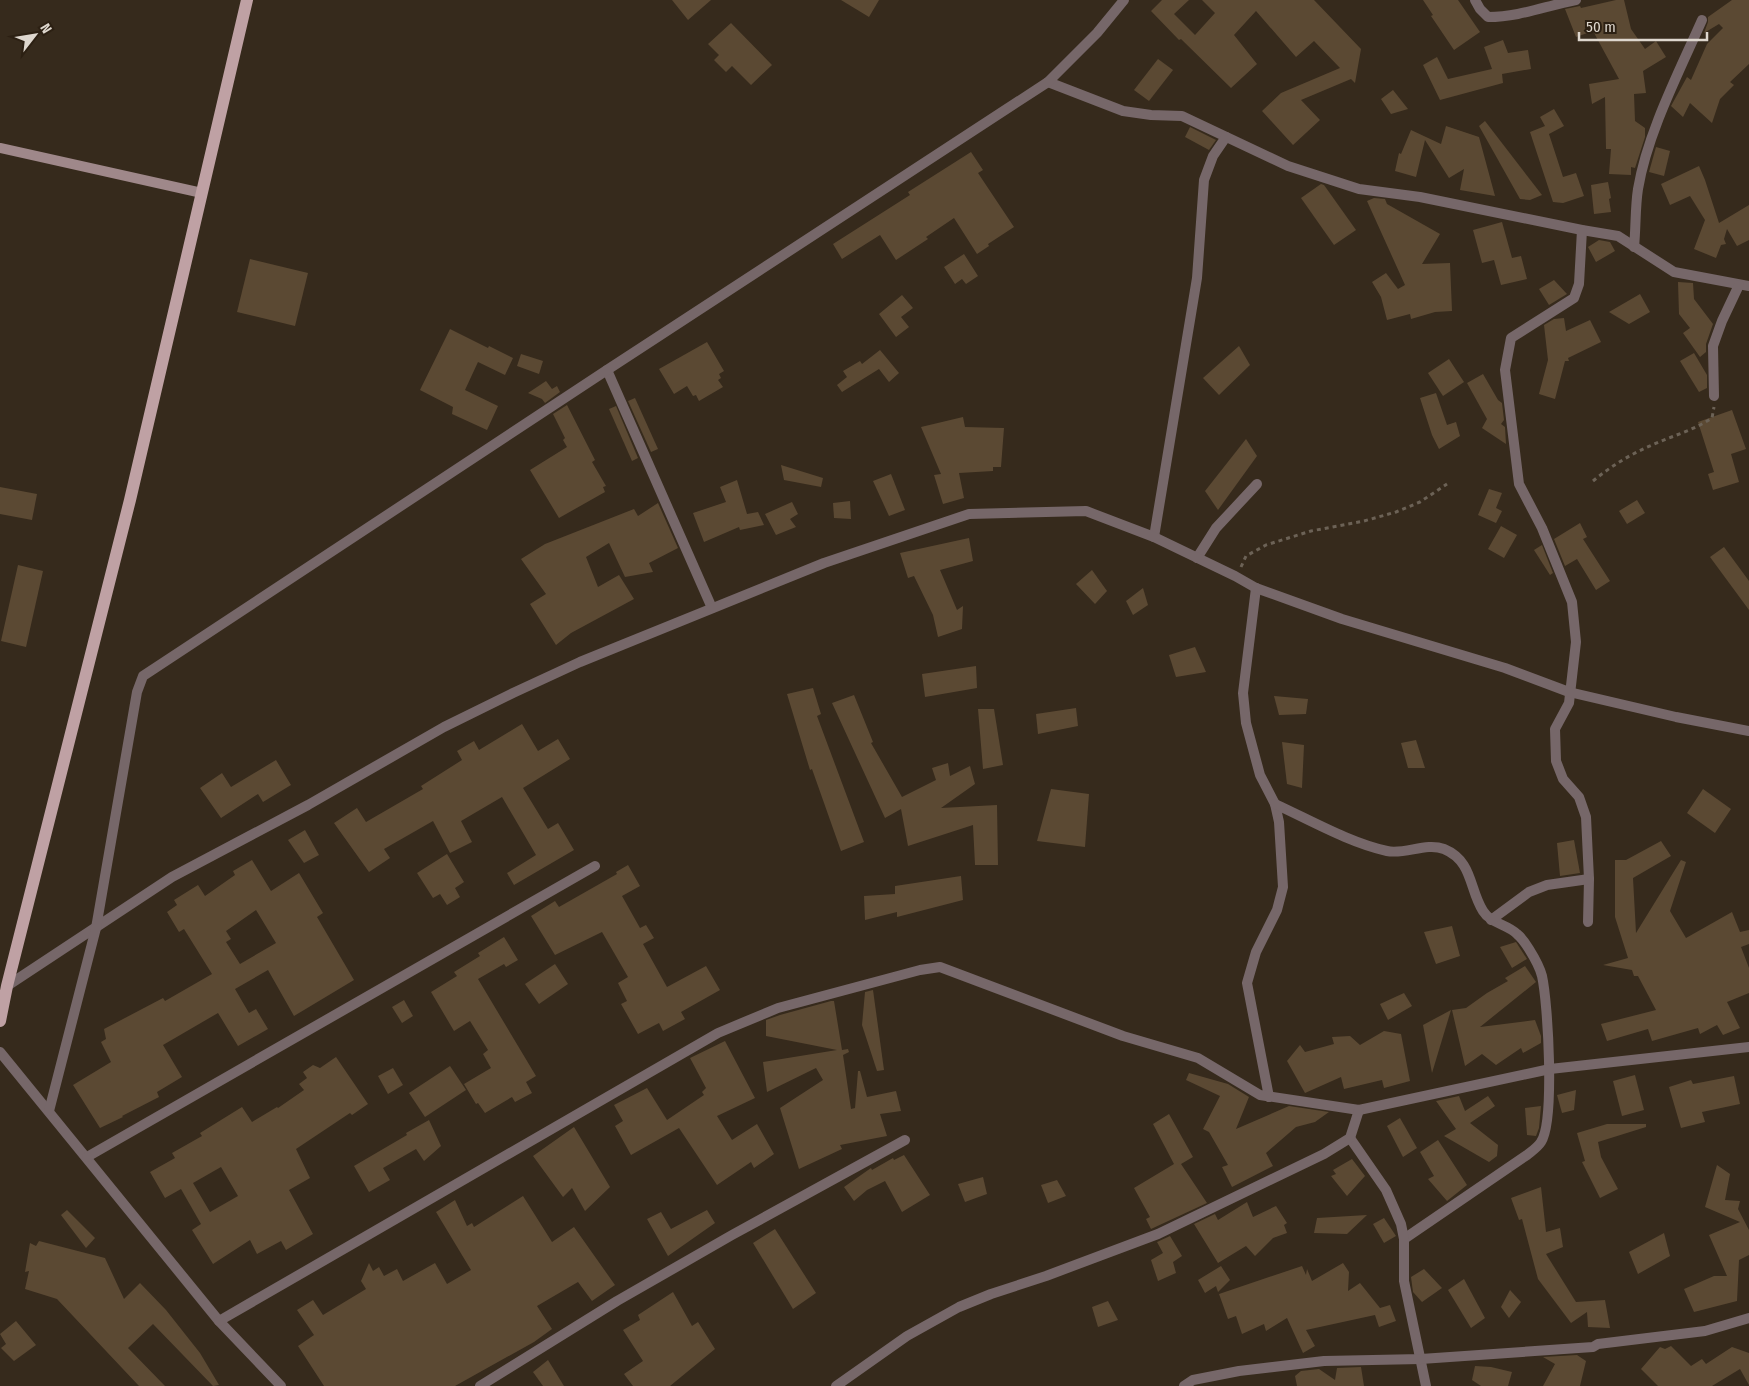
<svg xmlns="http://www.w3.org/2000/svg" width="1749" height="1386" font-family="'Fira Sans Condensed',sans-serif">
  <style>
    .building { fill: #5b4933; fill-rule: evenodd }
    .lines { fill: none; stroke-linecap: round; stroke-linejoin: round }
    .path { stroke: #6c6256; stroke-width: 3; stroke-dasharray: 4 4; stroke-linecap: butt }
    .street { stroke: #766769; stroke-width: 10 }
    .secondary { stroke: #9f888a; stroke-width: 10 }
    .primary { stroke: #bfa1a4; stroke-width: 12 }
  </style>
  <rect width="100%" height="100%" fill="#362a1c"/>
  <g class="building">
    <path d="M672,0H711L688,20Z"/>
    <path d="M841,0H879L869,17Z"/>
    <path d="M1162,0H1189L1174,14L1195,35L1215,13L1202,0H1314L1361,49L1355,83L1351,79L1301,100L1320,120L1293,145L1262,111L1281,93L1340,68L1314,41L1296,57L1256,11L1234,35L1257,64L1231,88L1181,39L1179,40L1151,11Z"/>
    <path d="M1423,0H1458L1480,32L1454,50L1431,16L1433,15Z"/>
    <path d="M1616,0H1624L1631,29L1645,49L1656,41L1666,57L1643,71L1646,93L1634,94L1635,121L1645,128V137L1635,168L1631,167V175L1609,174L1611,149H1606L1605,97L1592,104L1589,84L1619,79L1593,31L1576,37L1565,9L1580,6L1581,8Z"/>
    <path d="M1732,0H1749V64L1730,82L1734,85L1720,99L1712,123L1690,103L1683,117L1671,106L1687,77L1691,80L1707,44L1723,28L1719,24L1704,33L1708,22V17Z"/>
    <path d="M731,23L772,65L751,85L732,66L726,72L714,60L719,55L708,44Z"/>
    <path d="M1503,40L1508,53L1528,50L1531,69L1502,74L1503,83L1440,100L1423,65L1437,57L1448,79L1492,69L1484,47Z"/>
    <path d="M1158,59L1173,70L1149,101L1134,90Z"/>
    <path d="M1393,90L1408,109L1391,114L1381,99Z"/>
    <path d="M1554,109L1564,126L1549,134L1548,131L1563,177L1576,173L1584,196L1563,203L1553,202L1530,132L1545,126L1540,117Z"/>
    <path d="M1485,121L1542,195L1530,200L1520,199L1479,126Z"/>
    <path d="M1446,126L1479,137L1495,196L1460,190L1464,169L1449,178L1425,140L1416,177L1395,171L1399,153L1401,154L1411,130L1441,144Z"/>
    <path d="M1190,127L1216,140L1209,150L1185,137Z"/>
    <path d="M1656,147L1670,151L1664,176L1649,172Z"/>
    <path d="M971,152L983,170L978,173L1014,227L988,244L989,246L977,254L954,218L926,237L928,239L896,260L880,235L842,259L833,244L910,195L908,192Z"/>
    <path d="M1699,166L1705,180L1719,223L1749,205V240L1737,246L1727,229L1724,239L1726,244L1721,245L1716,258L1694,249L1705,220L1690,196L1670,205L1661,184Z"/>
    <path d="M1608,182L1611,198L1609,199L1611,212L1594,214L1591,185Z"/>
    <path d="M1321,184L1324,185L1356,230L1334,245L1301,198Z"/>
    <path d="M1374,198L1385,199L1387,204L1440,234L1422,264L1450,263L1452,311L1435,312L1411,319L1410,314L1387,320L1381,297L1372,282L1386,273L1398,289L1405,285L1367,201Z"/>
    <path d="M1502,222L1512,258L1521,256L1527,279L1501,285L1494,260L1482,263L1473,230Z"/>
    <path d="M1599,240L1610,242L1615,251L1596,262L1588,247Z"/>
    <path d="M964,254L978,276L966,284L962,279L955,284L944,267Z"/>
    <path d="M250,259L308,273L295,326L237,312Z"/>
    <path d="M1554,280L1567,294L1549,305L1539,289Z"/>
    <path d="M1678,282L1693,283L1694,299L1713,324L1706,344V352L1700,357L1683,333L1690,328L1679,314Z"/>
    <path d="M1640,294L1650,312L1629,324L1609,312Z"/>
    <path d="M902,295L913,308L901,317L909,327L896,337L879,314Z"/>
    <path d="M1564,318L1566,331L1590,320L1601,342L1568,358L1569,361H1565L1555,399L1539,394L1548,360L1544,325L1554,319Z"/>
    <path d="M450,329L488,348L489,346L513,358L505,375L478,362L465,390L498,406L487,430L452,414L453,407L420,390Z"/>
    <path d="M707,342L724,371L719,374L721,378L718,380L723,387L699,401L696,395L693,396L687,386L674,394L659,369Z"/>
    <path d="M1239,346L1250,365L1219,395L1203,378Z"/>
    <path d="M880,350L899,373L889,382L879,369L842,392L837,385L847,377L843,371L860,361L862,364Z"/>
    <path d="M1694,353L1707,375V388L1699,392L1680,361Z"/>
    <path d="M521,354L543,361L539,374L517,366Z"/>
    <path d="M1449,359L1464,382L1443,396L1428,373Z"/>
    <path d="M1483,374L1498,400L1502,403L1504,420L1501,424L1505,427L1506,444L1482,428L1487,419L1467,383Z"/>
    <path d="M546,381L552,389L557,386L560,392L545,403L542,399L528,393Z"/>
    <path d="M1436,393L1447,425L1456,422L1460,436L1439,449L1432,435L1420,398Z"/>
    <path d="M635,398L658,449L651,452L628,401Z"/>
    <path d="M567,405L595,460L592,462L606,486L603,487L605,492L559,518L530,470L567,447L563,440L565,438L553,414Z"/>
    <path d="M616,406L638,458L632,461L609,409Z"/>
    <path d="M1732,410L1746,449L1731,454L1739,482L1713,490L1708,474L1714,472L1698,422Z"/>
    <path d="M963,417L965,427L1004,428L1001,467H993V471L959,473L964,498L943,504L934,475L941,474L921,427Z"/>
    <path d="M1246,439L1257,456L1218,510L1205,491Z"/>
    <path d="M781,465L823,478L821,487L784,480Z"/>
    <path d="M891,474L905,510L889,516L873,481Z"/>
    <path d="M737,480L747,514L758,512L764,525L740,530L739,527L704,542L693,513L726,502L720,487Z"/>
    <path d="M0,487L37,494L32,520L0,514Z"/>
    <path d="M1489,489L1502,493L1496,508L1502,511L1496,523L1478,515Z"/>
    <path d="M1637,500L1645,513L1627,524L1619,511Z"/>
    <path d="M850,501L851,519L834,518L833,503Z"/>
    <path d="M792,502L798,514L790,519L796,527L776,535L765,514Z"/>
    <path d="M658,503L678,548L649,563L653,572L625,577L609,543L586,557L598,587L619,575L634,599L571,633L556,645L530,604L546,594L521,559L545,544L634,509L638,516Z"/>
    <path d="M1580,523L1587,537L1583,539L1610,581L1596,590L1577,559L1565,566L1554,539Z"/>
    <path d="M1501,526L1517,535L1504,558L1488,549Z"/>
    <path d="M969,538L973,561L940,570L957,610L963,606L962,629L938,637L933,615L914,576L908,578L900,553Z"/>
    <path d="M1542,545L1553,573L1550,575L1534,550Z"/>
    <path d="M1724,547L1749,581V610L1710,557Z"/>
    <path d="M18,565L43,571L26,647L1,641Z"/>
    <path d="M1092,570L1107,591L1095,604L1076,584Z"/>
    <path d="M1143,588L1148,605L1133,615L1126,601Z"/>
    <path d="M1195,647L1206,672L1176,677L1169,655Z"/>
    <path d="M976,666L977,688L925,697L922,674Z"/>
    <path d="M813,688L821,714L817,716L864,842L841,851L812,769L810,770L787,694Z"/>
    <path d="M854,695L873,742L871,743L902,797L936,780L932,768L948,763L950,776L970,766L975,784L941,808L997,805L998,865H975L973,825L908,846L901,809L885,818L832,703Z"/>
    <path d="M1274,696L1308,699L1306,714L1279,715Z"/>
    <path d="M1076,708L1078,726L1038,734L1036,714Z"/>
    <path d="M978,709H994L1003,765L983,769Z"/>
    <path d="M522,724L538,751L558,739L570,759L523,788L548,829L558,823L574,850L514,885L507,873L536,855L502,797L461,821L472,842L450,853L433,821L384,849L390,858L369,872L334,823L357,808L366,822L423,789L421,786L462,760L457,751L474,741L479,750Z"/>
    <path d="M1416,740L1425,768H1408L1401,743Z"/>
    <path d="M1282,742L1304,745L1302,788L1287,784Z"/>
    <path d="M276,760L291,785L263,802L258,794L221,818L200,788L222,773L231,787Z"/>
    <path d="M1051,789L1089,794L1085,847L1037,841Z"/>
    <path d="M1703,789L1731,809L1715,833L1687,813Z"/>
    <path d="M305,830L319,855L304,863L288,840Z"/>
    <path d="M1574,840L1580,873L1560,876L1557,843Z"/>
    <path d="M1661,841L1671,856L1633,878L1636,933L1681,860L1686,862L1670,911L1686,938L1732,912L1740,932L1749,930V944L1741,947L1749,968V993L1727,1002L1740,1028L1723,1035L1717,1025L1700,1034L1698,1028L1652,1041L1648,1029L1607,1041L1601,1024L1656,1010L1638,976H1634L1632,970L1603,965L1628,958L1615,917V860H1626Z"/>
    <path d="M447,854L464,882L455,888L460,897L447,905L440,894L433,898L417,873Z"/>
    <path d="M252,860L271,891L299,873L323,913L317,917L354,980L294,1016L268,970L235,989L249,1013L256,1009L268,1029L238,1046L218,1013L163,1045L182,1077L157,1092L159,1097L122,1116L123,1117L100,1128L73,1085L111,1062L101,1042L106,1039L104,1029L163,998L165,1001L212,974L184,929L179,932L167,912L177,905L174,900L198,885L205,896L235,875L233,871ZM256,910L276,943L240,964L226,942L231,939L226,931Z"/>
    <path d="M628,865L640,886L622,896L640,928L646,925L654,938L643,944L667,987L706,966L720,990L681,1012L685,1019L663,1031L659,1023L638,1034L621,1004L627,1001L618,983L628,977L602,932L555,955L531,916L555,901L559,907L617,874L616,872Z"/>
    <path d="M961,876L963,900L897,917V912L865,920L864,896L895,894V886Z"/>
    <path d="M1452,926L1460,956L1436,964L1424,932Z"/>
    <path d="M504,937L518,960L506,967L504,964L478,979L536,1076L526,1082L532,1093L515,1102L512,1097L485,1113L478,1103L476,1104L464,1084L491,1068L483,1054L488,1050L470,1021L454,1031L431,992L457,976L454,972L480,956L478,953Z"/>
    <path d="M1516,942L1527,959L1512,968L1500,947Z"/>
    <path d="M555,964L568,984L539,1004L525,984Z"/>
    <path d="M1525,966L1536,982L1480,1027L1535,1020L1541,1036V1043L1523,1053L1521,1048L1496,1065L1482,1054L1465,1066L1452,1010L1466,1008L1487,993L1508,981L1505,978Z"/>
    <path d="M873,990L884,1070L877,1071L862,1025L865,992Z"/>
    <path d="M1404,993L1412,1006L1388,1020L1380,1004Z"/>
    <path d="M404,1000L413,1016L402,1023L392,1007Z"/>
    <path d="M831,1001H834L842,1050L848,1049L849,1052L843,1055L851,1109L855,1108L858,1071H860L867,1097L896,1091L901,1111L880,1114L887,1136L840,1145L842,1149L799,1169L780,1108L823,1080L816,1068L767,1092L763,1062L837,1050L766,1036V1020L780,1015Z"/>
    <path d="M1451,1010L1432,1073L1423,1025Z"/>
    <path d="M1384,1031L1401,1034L1410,1081L1384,1088L1382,1080L1344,1089L1341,1077L1305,1093L1287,1061L1300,1045L1305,1052L1334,1044L1332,1037L1350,1036L1360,1045Z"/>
    <path d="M725,1041L755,1098L717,1116L732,1140L757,1124L774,1154L754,1168L751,1162L717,1185L679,1128L631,1155L615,1126L623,1121L614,1105L647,1088L667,1120L704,1095L702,1092L706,1088L690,1058Z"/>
    <path d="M336,1057L368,1104L352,1115L350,1113L296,1149L310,1178L289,1190L313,1234L286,1250L281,1241L257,1254L250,1240L213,1264L192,1230L201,1224L181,1189L165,1198L150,1172L175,1158L172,1153L202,1136L200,1133L242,1107L252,1122L277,1107L278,1108L304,1090L299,1084L307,1078L303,1072L313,1065L320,1068ZM221,1167L238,1196L210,1212L193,1183Z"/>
    <path d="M450,1066L466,1090L425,1117L409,1093Z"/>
    <path d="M393,1068L403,1085L388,1094L378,1076Z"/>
    <path d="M1189,1073L1228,1084L1249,1097L1236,1129L1289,1106L1329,1112L1315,1122L1296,1127L1266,1153L1273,1166L1232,1187L1222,1167L1228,1165L1209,1132L1203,1129L1220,1096L1186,1080Z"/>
    <path d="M1635,1075L1644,1110L1622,1116L1613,1081Z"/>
    <path d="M1734,1076L1740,1104L1702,1112L1705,1122L1681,1128L1669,1087L1691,1080L1693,1084Z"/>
    <path d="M1576,1090L1574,1110L1562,1113L1557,1095Z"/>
    <path d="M1459,1096L1465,1111L1488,1096L1495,1106L1470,1123L1498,1145L1497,1156L1489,1162L1444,1136L1456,1129L1436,1101Z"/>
    <path d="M1541,1106L1539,1128L1536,1136L1527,1135L1525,1108Z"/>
    <path d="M1169,1114L1193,1157L1181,1164L1207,1203L1151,1229L1146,1219L1150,1217L1134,1188L1174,1164L1153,1124Z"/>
    <path d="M1400,1118L1417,1148L1403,1157L1387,1126Z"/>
    <path d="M429,1120L441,1146L424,1161L416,1149L383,1168L390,1180L369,1192L354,1166L407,1135L406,1133Z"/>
    <path d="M1607,1124H1646V1127L1598,1142L1601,1157L1618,1189L1600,1198L1582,1162L1585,1161L1577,1133Z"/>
    <path d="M574,1127L610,1187L585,1211L572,1188L563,1197L533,1156Z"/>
    <path d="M1438,1140L1467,1185L1447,1201L1428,1179L1434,1176L1420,1152Z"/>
    <path d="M904,1155L930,1195L902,1212L885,1181L867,1190L854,1201L844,1187L871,1168L872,1170L893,1158L894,1160Z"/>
    <path d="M1352,1159L1365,1176L1347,1196L1331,1176L1336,1174L1333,1170Z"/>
    <path d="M1717,1165L1730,1174L1725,1200L1740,1201L1738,1209L1749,1230V1255L1739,1260L1737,1301L1694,1312L1684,1289L1714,1276H1727L1709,1235L1740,1222L1705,1207Z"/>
    <path d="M983,1177L987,1194L965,1202L958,1184Z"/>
    <path d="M1057,1180L1066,1196L1048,1203L1041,1185Z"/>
    <path d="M1541,1187L1546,1232L1560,1228L1563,1247L1546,1254L1576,1302L1605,1300L1610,1328L1588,1327L1587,1312L1571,1323L1538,1279L1522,1219L1519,1220L1511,1198Z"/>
    <path d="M523,1196L552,1242L574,1227L615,1285L592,1301L578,1282L537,1306L552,1329L534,1342L455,1386H324L298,1346L314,1335L297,1310L313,1300L323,1315L366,1289L361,1281L369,1263L373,1271L379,1267L384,1276L397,1269L403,1281L435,1263L447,1284L471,1270L436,1212L455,1200L467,1226L472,1223L474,1227Z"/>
    <path d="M1247,1202L1253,1217L1276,1206L1287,1223L1284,1225L1287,1233L1273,1238L1255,1256L1246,1246L1218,1263L1194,1224L1215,1214L1218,1220Z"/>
    <path d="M67,1210L95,1238L86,1248L61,1215Z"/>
    <path d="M707,1210L715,1223L668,1256L647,1219L661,1212L671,1229Z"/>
    <path d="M1367,1215L1347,1234L1314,1233L1317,1218Z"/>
    <path d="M1384,1218L1396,1236L1384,1243L1373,1224Z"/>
    <path d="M775,1229L816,1293L793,1309L753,1243Z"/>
    <path d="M1664,1233L1670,1256L1638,1274L1629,1252Z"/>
    <path d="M1170,1236L1182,1256L1173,1262L1176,1273L1158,1281L1151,1260L1163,1253L1157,1242Z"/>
    <path d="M39,1241L105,1258L124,1299L140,1283L166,1310L200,1353L219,1385L213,1386L153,1324L128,1348L165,1386H139L57,1299L25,1289L29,1271L25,1272L30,1243L36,1246Z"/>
    <path d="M1343,1263L1349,1272L1348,1291L1360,1283L1380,1308L1390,1305L1396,1321L1379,1327L1375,1315L1306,1330L1315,1346L1303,1353L1287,1318L1266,1331L1264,1324L1242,1334L1236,1316L1228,1319L1219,1294L1302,1266L1306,1275L1307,1269L1312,1281Z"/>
    <path d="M1221,1266L1230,1280L1218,1292L1216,1286L1205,1293L1198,1280Z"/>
    <path d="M1424,1269L1442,1288L1422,1302L1413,1292L1411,1277Z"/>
    <path d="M1464,1279L1485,1318L1471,1328L1448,1290Z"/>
    <path d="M1510,1290L1521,1302L1509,1318L1501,1307Z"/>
    <path d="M673,1292L692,1326L698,1322L715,1349L670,1386H633L624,1374L643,1361L623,1330L640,1320L638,1315Z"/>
    <path d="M1108,1301L1118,1320L1098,1327L1092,1307Z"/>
    <path d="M16,1321L36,1345L14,1361L1,1348L6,1344L0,1334Z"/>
    <path d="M1671,1346L1691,1366L1702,1359L1706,1364L1732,1347L1749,1353V1385L1740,1369L1712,1386H1658L1641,1369L1660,1347L1665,1349Z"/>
    <path d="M1577,1355L1586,1361L1580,1386H1543L1555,1364L1543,1357Z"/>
    <path d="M548,1360L564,1386H543L533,1372Z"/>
    <path d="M1475,1366L1491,1367L1512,1372L1508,1386H1481L1472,1380Z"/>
    <path d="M1361,1367L1364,1386H1297L1295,1376L1301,1371L1319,1369L1335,1380L1337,1368Z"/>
  </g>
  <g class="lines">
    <g class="path">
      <path d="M1593,481C1611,466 1631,454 1652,445C1672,436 1694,430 1712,418L1714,407"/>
      <path d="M1241,567L1246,556L1266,545L1311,531L1364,521L1396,512L1420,502L1447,484"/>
    </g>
    <g class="street">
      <path d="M1475,0L1480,9L1488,17C1520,17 1545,6 1576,0"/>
      <path d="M1048,82L1123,111L1151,115L1182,116L1288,166L1359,189L1420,197L1582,230L1618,236L1674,272L1749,286"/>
      <path d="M1582,230L1579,284L1574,298L1511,338L1505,370L1519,484L1542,528L1572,602L1576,642L1569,703L1555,729L1556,761L1563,779L1579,797L1586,817L1589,879L1588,922"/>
      <path d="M1634,247C1636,228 1635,208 1638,189C1647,134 1679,72 1702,20"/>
      <path d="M607,370L712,608"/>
      <path d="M1714,396L1713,346L1722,321L1739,285"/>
      <path d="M1154,537L1197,278L1204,180L1213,156L1226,137"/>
      <path d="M1197,558L1216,528L1257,484"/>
      <path d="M1256,588L1243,693L1246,723L1260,775L1275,804L1279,822L1283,887L1277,910L1256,952L1247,983L1269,1097"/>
      <path d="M1275,804C1310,820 1350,843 1387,851C1405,855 1426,842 1444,849C1473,861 1469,889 1483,911C1491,924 1507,924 1517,934C1522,938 1526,944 1529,949C1534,957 1540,968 1542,976C1548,1003 1555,1121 1541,1142C1538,1147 1532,1151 1527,1155L1404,1239"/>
      <path d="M1491,920L1529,892L1547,885L1589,879"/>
      <path d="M7,986L172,877L308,805L444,727L513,693L580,662L824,563L969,514L1086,511L1154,537L1235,576L1256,588L1342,619L1505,668L1569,692L1676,717L1749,731"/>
      <path d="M0,1052L219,1321L281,1386"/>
      <path d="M49,1111L96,928L137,692L143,676L607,370L1048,82L1097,33L1124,0"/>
      <path d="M1350,1138L1386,1190L1401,1224L1404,1239V1281L1426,1386"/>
      <path d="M87,1157L595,866"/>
      <path d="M219,1321L718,1033L778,1008L920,970L940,967L1123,1036L1198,1058L1260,1095L1359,1110L1550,1069L1749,1047"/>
      <path d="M480,1386L617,1301L732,1235L905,1140"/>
      <path d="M836,1386L907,1336L959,1307L991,1294L1046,1276L1158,1234L1324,1154L1350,1138L1359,1110"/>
      <path d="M1184,1386L1193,1380L1239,1371L1324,1361L1421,1359L1593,1347L1598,1344L1705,1331L1749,1318"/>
    </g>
    <path class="secondary" d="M0,148L202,193"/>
    <path class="primary" d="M0,1021L7,986L130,500L247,0"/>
  </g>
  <g transform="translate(35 35) rotate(59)" stroke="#2c2013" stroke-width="4" paint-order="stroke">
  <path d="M0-4L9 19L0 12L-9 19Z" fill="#ded7ce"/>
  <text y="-8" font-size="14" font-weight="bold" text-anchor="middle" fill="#ded7ce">N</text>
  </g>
  <path d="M1579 32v8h128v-8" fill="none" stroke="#ded7ce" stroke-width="2.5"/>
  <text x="1586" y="32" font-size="15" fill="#ded7ce" stroke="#2c2013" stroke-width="4" paint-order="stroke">50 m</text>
</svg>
